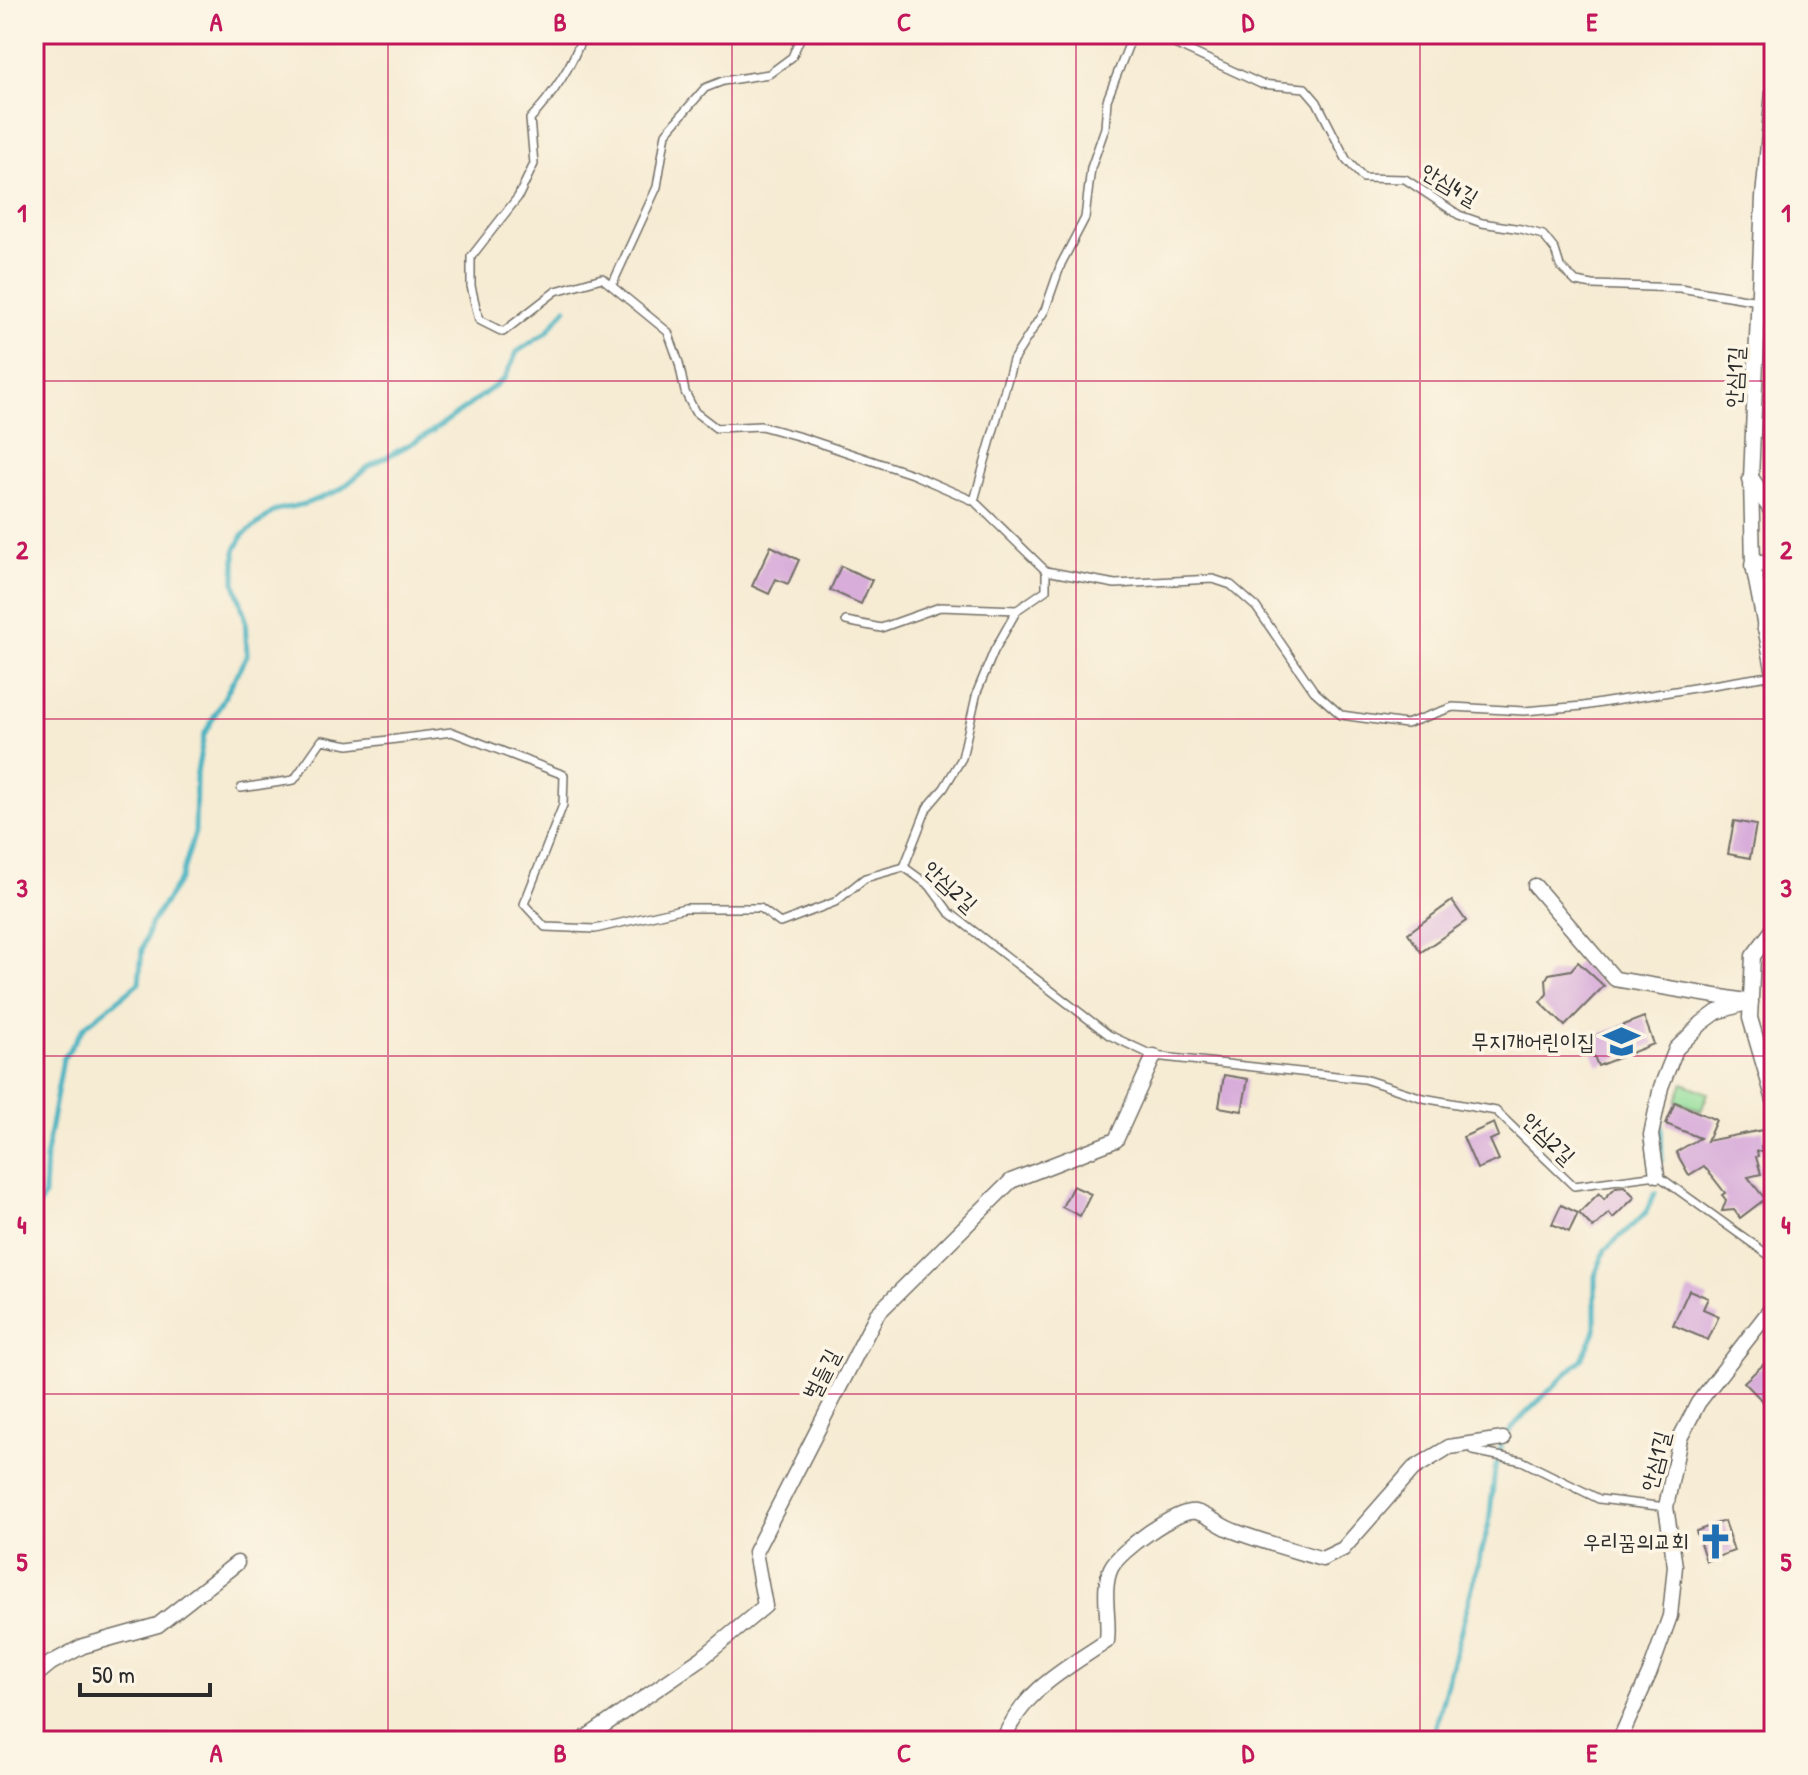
<svg xmlns="http://www.w3.org/2000/svg" width="1808" height="1775" font-family="'Patrick Hand','Poor Story',sans-serif">
  <style>
    .green { fill: #91dd9a; stroke: #5e8462; stroke-width: 2 }
    .lines { fill: none; stroke-linecap: round; stroke-linejoin: round }
    .stream { stroke: #45b2c1; stroke-width: 5 }
    .building { fill: #d8adda }
    .service-casing { stroke: #726e66; stroke-width: 10 }
    .minor-casing { stroke: #726e66; stroke-width: 17 }
    .tertiary-casing { stroke: #726e66; stroke-width: 19 }
    .service { stroke: #fff; stroke-width: 7 }
    .minor { stroke: #fff; stroke-width: 14 }
    .tertiary { stroke: #fff; stroke-width: 16 }
    .grid { fill: none; stroke: #c2185b; stroke-width: 2; stroke-opacity: 0.55 }
    .labels { text-anchor: middle; dominant-baseline: central; stroke-width: 7; stroke-linejoin: round; paint-order: stroke }
    .street-label { font-size: 22px; fill: #2b2b2b; stroke: #fcf5e5 }
    .poi-label { font-size: 22px; fill: #2b2b2b; stroke: #fcf5e5; text-anchor: end }
    .neatline { fill: none; stroke: #c2185b; stroke-width: 3 }
    .grid-label { font-size: 26px; text-anchor: middle; font-weight: bold; fill: #c2185b }
  </style>
  <rect width="100%" height="100%" fill="#fcf5e5"/>
  <filter id="ink" filterUnits="userSpaceOnUse"><feTurbulence type="fractalNoise" baseFrequency=".0125" numOctaves="2"/><feDisplacementMap in="SourceGraphic" scale="16" xChannelSelector="R" yChannelSelector="G"/><feConvolveMatrix kernelMatrix="1 2 1 2 8 2 1 2 1" color-interpolation-filters="sRGB"/></filter>
  <filter id="wash" filterUnits="userSpaceOnUse"><feTurbulence type="fractalNoise" baseFrequency=".006" numOctaves="4" result="noise"/><feDisplacementMap in="SourceGraphic" scale="32" xChannelSelector="R" yChannelSelector="G"/><feGaussianBlur stdDeviation="1.8" result="paint"/><feColorMatrix in="noise" values="0 0 0 0 0 0 0 0 0 0 0 0 0 0 0 0 0 1.4 0 .05"/><feComposite in="paint" operator="in"/></filter>
  <g filter="url(#wash)">
    <rect width="100%" height="100%" fill="#f6ebd3"/>
    <path class="green" d="M1683,1083L1708,1093L1701,1111L1676,1101Z"/>
    <g class="lines">
      <g class="stream">
        <path d="M1661,1118L1662,1160"/>
        <path d="M34,1214L44,1196L46,1154L63,1059L85,1026L139,983L142,950L151,923L181,878L195,832L196,777L204,735L247,655L245,617L235,583V551L243,535L276,510L305,504L340,490L368,467L425,436L468,406L505,378L517,352L547,332L566,308"/>
        <path d="M1432,1741L1489,1523L1495,1469L1503,1439L1518,1421L1582,1359L1595,1331V1276L1605,1250L1645,1214L1655,1193"/>
      </g>
    </g>
    <g id="blocks">
      <g class="building">
        <path d="M771,546L799,560L788,584L776,579L769,594L752,586Z"/>
        <path d="M841,566L872,580L861,604L830,590Z"/>
        <path d="M1734,821L1756,825L1750,858L1728,854Z"/>
        <path d="M1452,901L1466,921L1421,952L1408,933Z"/>
        <path d="M1578,962L1604,986L1565,1026L1540,1002L1547,994L1546,979L1549,974L1571,970Z"/>
        <path d="M1644,1017L1654,1044L1598,1066L1587,1039Z"/>
        <path d="M1224,1075L1248,1079L1242,1111L1219,1107Z"/>
        <path d="M1675,1102L1716,1120L1707,1141L1763,1130L1766,1146L1761,1147L1762,1151H1757L1758,1156L1756,1157L1761,1174L1748,1177L1765,1199L1740,1218L1734,1210L1722,1211L1726,1200L1722,1195L1725,1193L1704,1166L1689,1175L1676,1152L1700,1138L1666,1124Z"/>
        <path d="M1494,1123L1499,1136L1490,1140L1499,1160L1477,1169L1463,1137Z"/>
        <path d="M1073,1186L1091,1194L1080,1216L1062,1207Z"/>
        <path d="M1624,1186L1635,1197L1613,1218L1609,1213L1593,1228L1579,1213L1599,1193L1604,1199L1616,1187Z"/>
        <path d="M1561,1205L1578,1213L1569,1232L1552,1224Z"/>
        <path d="M1689,1290L1708,1298L1703,1309L1719,1316L1708,1340L1673,1325Z"/>
        <path d="M1774,1355V1413L1744,1382Z"/>
        <path d="M1724,1521L1734,1551L1706,1561L1696,1531Z"/>
      </g>
    </g>
  </g>
  <g filter="url(#ink)">
    <use href="#blocks" fill-opacity="0" stroke="#726e66" stroke-width="2"/>
    <g class="lines">
      <defs>
        <g id="service">
          <path d="M583,34C573,65 552,96 530,119L534,164L518,197L471,257V286L479,320L503,332L556,291L602,278L668,332L679,363L685,392L695,412L716,428L761,426L801,437L912,474L974,501L1046,571L1115,584L1213,579L1231,585L1256,607L1314,691L1341,715L1406,724L1453,707L1524,711L1583,706L1774,675"/>
          <path d="M1153,34L1261,84L1305,88L1317,102L1346,159L1363,178L1405,179L1459,215L1482,223L1521,229L1543,235L1555,250L1560,266L1576,282L1593,285L1680,288L1758,301"/>
          <path d="M612,285L657,187L666,133L705,88L723,81L769,74L792,57L802,34"/>
          <path d="M974,501L1013,360L1045,310L1061,264L1085,218L1091,168L1105,128L1107,100L1133,34"/>
          <path d="M846,621L881,628L940,607L1017,610"/>
          <path d="M241,788L294,780L322,740L349,745L452,732L564,775L563,805L524,904L545,927L595,929L685,908H760L780,923L835,902L865,878L904,867L930,886L949,912L1109,1035L1154,1056L1364,1079L1423,1098L1496,1111L1574,1186L1657,1175L1774,1259"/>
          <path d="M904,867L927,808L944,788L962,758L977,692L994,651L1017,610L1046,590V571"/>
          <path d="M1474,1451L1522,1461L1599,1499L1666,1507"/>
        </g>
        <g id="minor">
          <path d="M1774,81L1763,197L1751,479L1753,565L1774,674"/>
          <path d="M1535,886L1615,979L1751,1002"/>
          <path d="M1774,924L1772,931L1753,956L1750,1018L1774,1100"/>
          <path d="M1657,1175L1651,1135L1661,1087L1676,1049L1702,1023L1717,1012L1746,1003"/>
          <path d="M34,1677L51,1663L83,1646L158,1625L237,1563"/>
          <path d="M581,1741L702,1658L765,1606L755,1552L877,1314L1011,1181L1116,1140L1154,1056"/>
          <path d="M1003,1741C1023,1690 1064,1670 1107,1641C1110,1618 1101,1589 1111,1568C1119,1551 1178,1508 1196,1512C1209,1515 1221,1527 1234,1531C1263,1542 1293,1550 1322,1559L1343,1549L1413,1469L1449,1447L1503,1439"/>
          <path d="M1619,1741L1650,1672L1670,1616L1675,1566L1666,1507L1680,1438L1698,1403L1774,1305"/>
        </g>
        <g id="tertiary">
          <path d="M1751,479L1774,513"/>
          <path d="M1753,565L1774,561"/>
          <path d="M1765,627L1774,610"/>
        </g>
      </defs>
      <use href="#service" class="service-casing"/>
      <use href="#minor" class="minor-casing"/>
      <use href="#tertiary" class="tertiary-casing"/>
      <use href="#service" class="service"/>
      <use href="#minor" class="minor"/>
      <use href="#tertiary" class="tertiary"/>
    </g>
  </g>
  <path class="grid" d="M388,34V1741M732,34V1741M1076,34V1741M1420,34V1741M34,381H1774M34,719H1774M34,1056H1774M34,1394H1774"/>
  <defs>
    <symbol id="school-bare" viewBox="-9 -9 18 18"><path d="M0-5L7-2L0 1L-7-2ZM-4 1L0 2.5L4 1V4Q0 6-4 4Z" fill="#1f6fb2" stroke="#fcf5e5" stroke-width="2.5" paint-order="stroke"/></symbol>
    <symbol id="church-bare" viewBox="-9 -9 18 18"><path d="M-1.2-6h2.4v3.5h3.3v2.4h-3.3V6h-2.4V-.1h-3.3v-2.4h3.3Z" fill="#1f6fb2" stroke="#fcf5e5" stroke-width="2.5" paint-order="stroke"/></symbol>
  </defs>
  <g fill-rule="evenodd">
    <use href="#school-bare" x="1596" y="1016" width="51" height="51"/>
    <use href="#church-bare" x="1690" y="1516" width="51" height="51"/>
  </g>
  <g class="labels">
    <g class="street-label">
      <text transform="translate(1450 184) rotate(30)">안심4길</text>
      <text transform="translate(1734 377) rotate(-87)">안심1길</text>
      <text transform="translate(951 886) rotate(43)">안심2길</text>
      <text transform="translate(1549 1138) rotate(44)">안심2길</text>
      <text transform="translate(821 1374) rotate(-63)">벌들길</text>
      <text transform="translate(1655 1461) rotate(-76)">안심1길</text>
    </g>
    <g class="poi-label">
      <text x="1595" y="1041">무지개어린이집</text>
      <text x="1689" y="1541">우리꿈의교회</text>
    </g>
  </g>
  <rect width="1808" height="1775" fill="none" stroke="#fcf5e5" stroke-width="88"/>
  <path d="M80 1683v12h130v-12" fill="none" stroke="#2b2b2b" stroke-width="4"/>
  <text x="92" y="1683" font-size="24" fill="#2b2b2b" stroke="#fcf5e5" stroke-width="6" paint-order="stroke">50 m</text>
  <rect x="44" y="44" width="1720" height="1687" class="neatline"/>
  <g class="grid-label">
    <text x="216" y="31">A</text>
    <text x="560" y="31">B</text>
    <text x="904" y="31">C</text>
    <text x="1248" y="31">D</text>
    <text x="1592" y="31">E</text>
    <text x="22" y="222">1</text>
    <text x="1786" y="222">1</text>
    <text x="22" y="559">2</text>
    <text x="1786" y="559">2</text>
    <text x="22" y="897">3</text>
    <text x="1786" y="897">3</text>
    <text x="22" y="1234">4</text>
    <text x="1786" y="1234">4</text>
    <text x="22" y="1571">5</text>
    <text x="1786" y="1571">5</text>
    <text x="216" y="1762">A</text>
    <text x="560" y="1762">B</text>
    <text x="904" y="1762">C</text>
    <text x="1248" y="1762">D</text>
    <text x="1592" y="1762">E</text>
  </g>
</svg>
